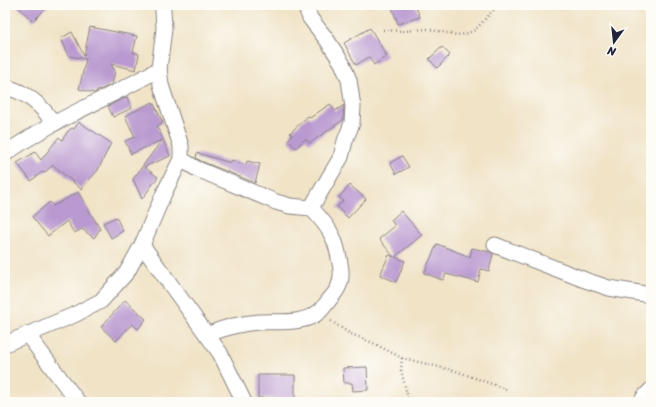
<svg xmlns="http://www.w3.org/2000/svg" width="656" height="407" font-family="Sriracha,sans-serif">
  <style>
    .building { fill: #b999d0 }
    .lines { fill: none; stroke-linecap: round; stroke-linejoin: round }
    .minor-casing { stroke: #898280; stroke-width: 17 }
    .path { stroke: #898280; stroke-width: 2.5; stroke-dasharray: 1 3; stroke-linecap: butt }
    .minor { stroke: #fff; stroke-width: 15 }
  </style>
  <rect width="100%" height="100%" fill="#fdfcf7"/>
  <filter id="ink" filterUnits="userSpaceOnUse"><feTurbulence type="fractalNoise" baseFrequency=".025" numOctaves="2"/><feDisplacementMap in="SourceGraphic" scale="8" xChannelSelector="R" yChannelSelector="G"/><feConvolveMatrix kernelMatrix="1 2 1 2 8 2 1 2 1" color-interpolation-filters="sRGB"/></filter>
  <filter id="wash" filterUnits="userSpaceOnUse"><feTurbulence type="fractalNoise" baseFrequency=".012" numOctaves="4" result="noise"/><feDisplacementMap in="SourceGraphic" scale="16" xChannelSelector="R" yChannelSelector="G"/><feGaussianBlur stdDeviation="0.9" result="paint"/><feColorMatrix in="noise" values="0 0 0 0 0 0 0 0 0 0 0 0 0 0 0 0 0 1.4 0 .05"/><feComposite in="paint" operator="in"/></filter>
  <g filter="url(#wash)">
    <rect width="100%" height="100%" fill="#f0e3c6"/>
    <g id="blocks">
      <g class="building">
        <path d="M16,5H49L33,21Z"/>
        <path d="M391,5H415L420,17L398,24Z"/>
        <path d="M90,27L137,36L133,52L139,54L136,70L111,64L115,71L112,84L94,93L79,89L86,59L69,56L61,38L72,32L84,56Z"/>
        <path d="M370,28L387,56L374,65L369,57L356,65L344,43Z"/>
        <path d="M442,47L450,55L437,68L429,59Z"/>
        <path d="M127,97L132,108L113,117L108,106Z"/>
        <path d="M153,102L163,123L157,126L170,156L144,167L158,177L142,199L133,179L162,140L131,154L125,141L135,137L125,116Z"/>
        <path d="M330,104L335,111L344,105L343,120L310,143L305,139L296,148L288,140L292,135L290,133L308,116L310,118Z"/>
        <path d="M79,122L111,143L98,170L81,189L53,165L44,173L42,172L31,181L17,163L35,152L41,160L59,137L62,140L68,131L72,128L74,129Z"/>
        <path d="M197,153L231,163L232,160L246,165L247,161L260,164L255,183L201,161L196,158Z"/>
        <path d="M402,156L409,167L396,174L390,163Z"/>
        <path d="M350,185L366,199L348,218L337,207L343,201L339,197Z"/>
        <path d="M78,192L100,229L94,238L82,229L74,233L67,221L48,236L32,217L50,202L53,206Z"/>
        <path d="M401,211L422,235L395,257L405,261L396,282L380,275L389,255L394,257L379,239L395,226L391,220Z"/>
        <path d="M116,217L123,231L111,238L103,223Z"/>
        <path d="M437,244L470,257L472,248L490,252L493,254L489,271L481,269L478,282L446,274L443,280L424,273Z"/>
        <path d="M125,300L146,319L138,329L132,324L116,341L101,327Z"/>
        <path d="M367,367L368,390L353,391L352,383H344L343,368Z"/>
        <path d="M258,375H295V400L276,401V398H258Z"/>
      </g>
    </g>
  </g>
  <g filter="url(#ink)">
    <use href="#blocks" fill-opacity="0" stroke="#898280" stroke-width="1"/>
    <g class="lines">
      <defs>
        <g id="minor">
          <path d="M305,5L310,18L327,40L342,63L349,80L353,107L352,123L345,141L341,157L311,208"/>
          <path d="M5,87C25,91 43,106 53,123"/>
          <path d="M5,154C53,119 108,99 159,69"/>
          <path d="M181,159L197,169L276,202L290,206L311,208C332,230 337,240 341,270C342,283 338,290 329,300C326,304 323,308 320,311C304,325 279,321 260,322C242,323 225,327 207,335"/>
          <path d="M142,245L220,353L244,402"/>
          <path d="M495,245L585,280L609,288L651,295"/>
          <path d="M27,334L78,402"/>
          <path d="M5,344L74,315L101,301L127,272L142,245L164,193L181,159V146L161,85L159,69L164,29L163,10L162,5"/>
          <path d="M641,402L644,397L651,390"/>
        </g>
      </defs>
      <use href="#minor" class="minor-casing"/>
      <g class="path">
        <path d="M383,30L404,31L427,29L457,35L466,34L475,30L498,5"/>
        <path d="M331,321L349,333L373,343L402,358L456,371L508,390"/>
        <path d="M402,358L401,370L409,402"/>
      </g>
      <use href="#minor" class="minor"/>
    </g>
  </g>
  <rect width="656" height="407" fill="none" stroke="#fdfcf7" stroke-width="20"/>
  <g transform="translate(614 42) rotate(195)" stroke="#fdfcf7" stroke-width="3" paint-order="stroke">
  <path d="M0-3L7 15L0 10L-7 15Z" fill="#22223b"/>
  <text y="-6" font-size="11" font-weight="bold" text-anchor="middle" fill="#22223b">N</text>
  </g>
</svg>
